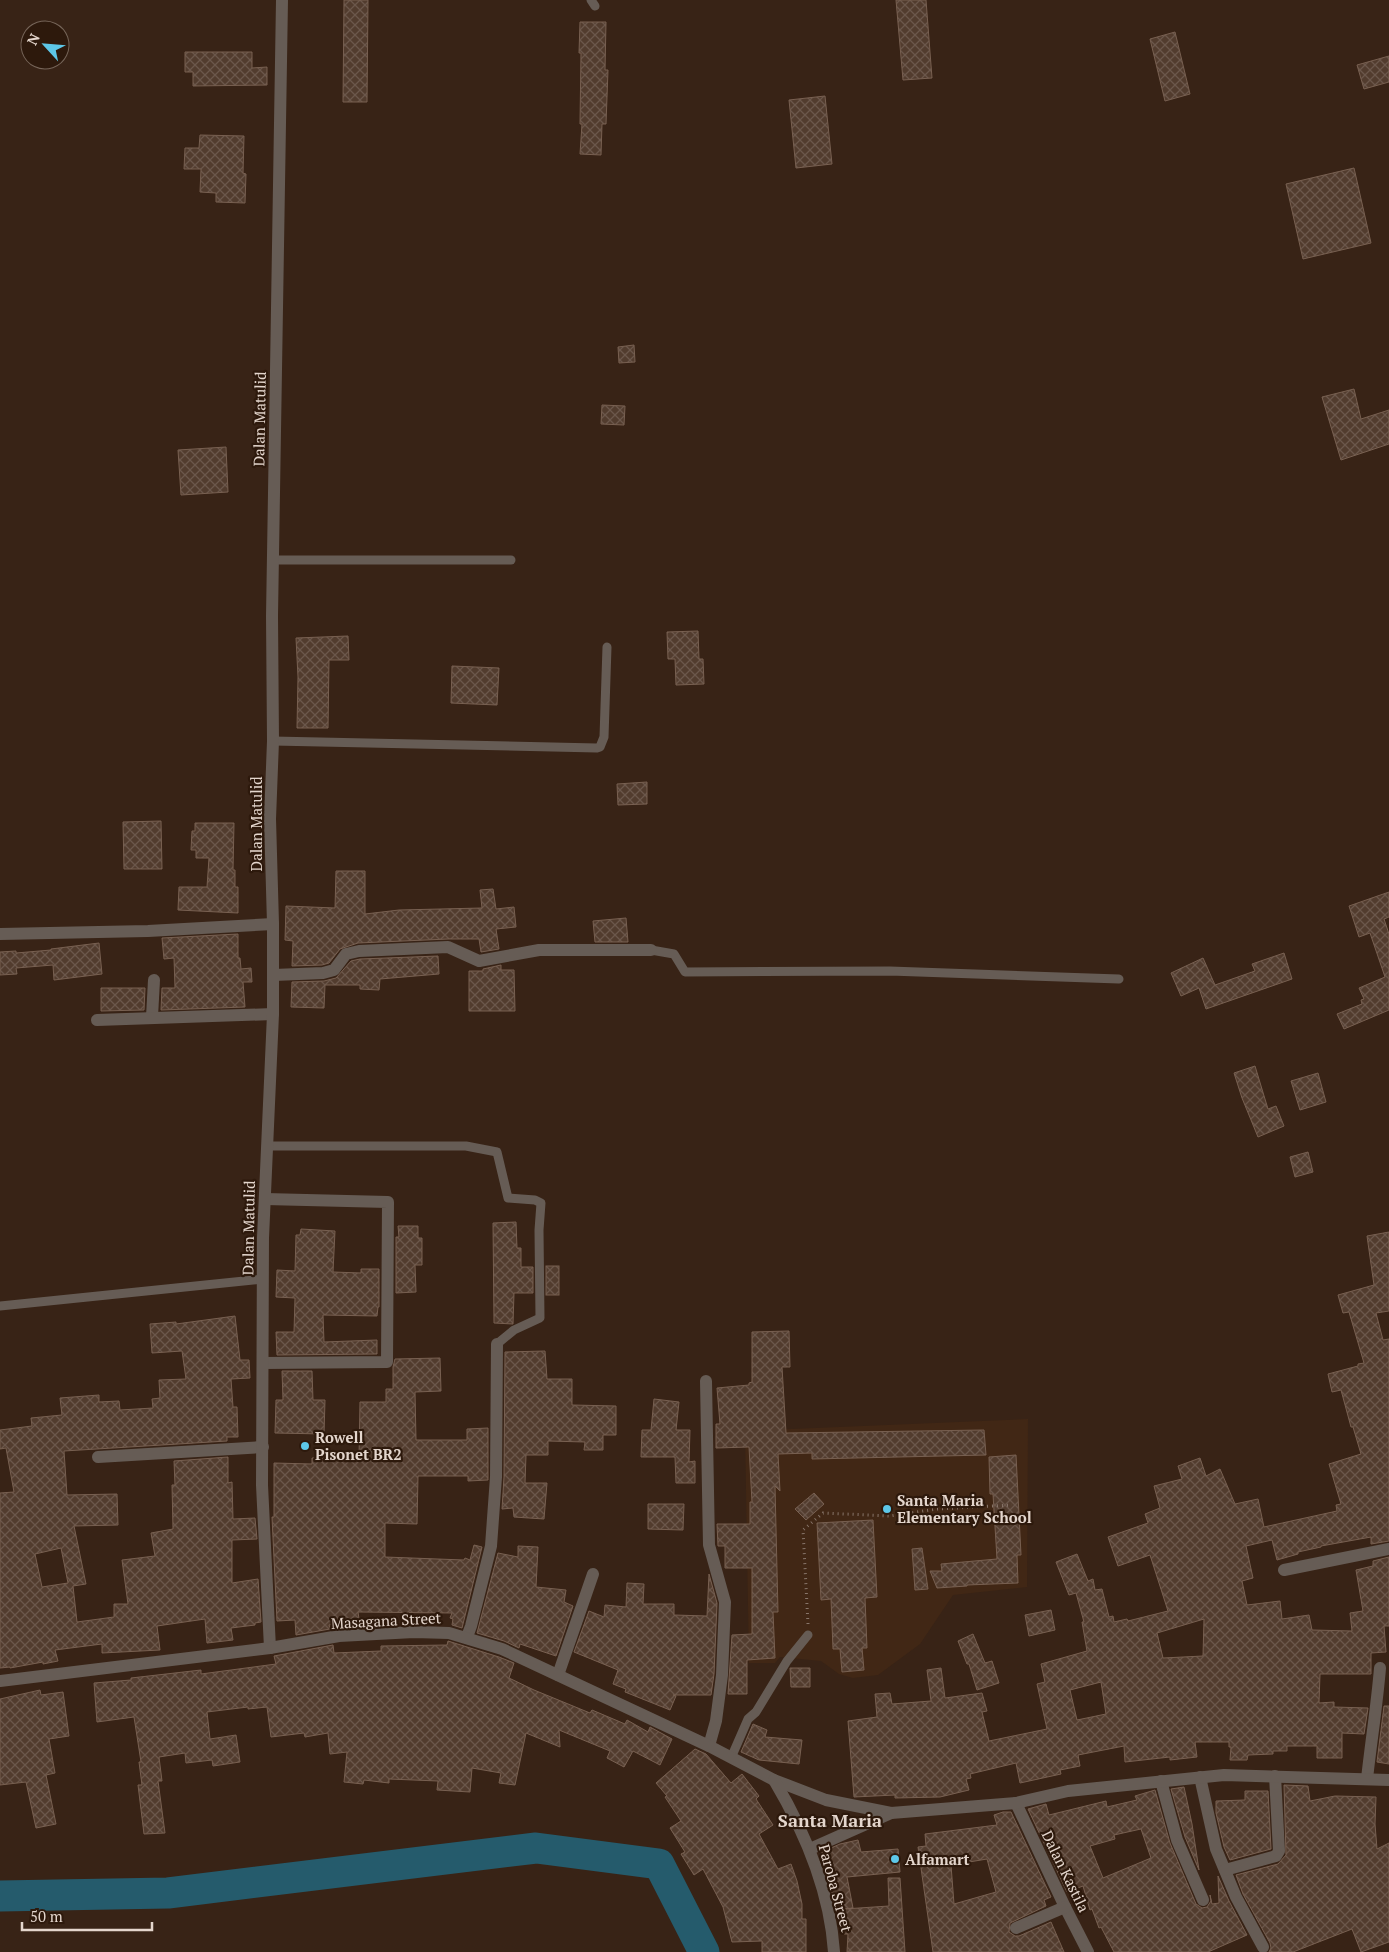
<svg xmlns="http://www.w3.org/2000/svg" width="1389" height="1952" font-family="'PT Serif',serif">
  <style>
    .built { fill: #412715 }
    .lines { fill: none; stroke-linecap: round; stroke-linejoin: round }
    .river { stroke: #255b6c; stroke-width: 31 }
    .building { fill: url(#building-cross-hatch); stroke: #786051; fill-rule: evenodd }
    .path { stroke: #88766b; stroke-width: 3; stroke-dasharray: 1 4; stroke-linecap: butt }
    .service { stroke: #665c55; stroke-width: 9 }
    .minor { stroke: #665c55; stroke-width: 12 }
    .tertiary { stroke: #665c55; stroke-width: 12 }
    .poi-dot { fill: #5dc7e8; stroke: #2d190c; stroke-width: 2 }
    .labels { text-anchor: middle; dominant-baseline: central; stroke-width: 4.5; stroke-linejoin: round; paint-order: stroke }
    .street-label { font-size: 15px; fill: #e4d6cd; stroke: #2d190c }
    .poi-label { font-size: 15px; font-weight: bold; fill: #e4d6cd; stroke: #2d190c; text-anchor: start }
    .quarter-label { font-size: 18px; font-weight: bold; fill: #e4d6cd; stroke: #2d190c }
  </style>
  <defs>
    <pattern id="building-cross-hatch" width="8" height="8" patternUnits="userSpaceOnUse" patternTransform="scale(1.25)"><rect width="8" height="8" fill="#523c2e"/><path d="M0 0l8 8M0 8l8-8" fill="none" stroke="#6b574b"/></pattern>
  </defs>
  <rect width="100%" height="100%" fill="#382316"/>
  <path class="built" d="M1028,1419L1027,1587L953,1595L920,1644L878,1675L853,1678L839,1674L821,1661L780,1657L775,1663H749L745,1431Z"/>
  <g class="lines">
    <path class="river" d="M0,1896L168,1893L536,1848L659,1864L704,1952"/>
  </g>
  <g class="building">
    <path d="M344,0H368L367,102H343Z"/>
    <path d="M896,0H926L932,78L903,80Z"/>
    <path d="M580,22H606L605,70H608L606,124H602L601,155L580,154L582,124H580L581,53H579Z"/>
    <path d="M1175,32L1190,94L1165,101L1150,39Z"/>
    <path d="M185,52H252V68L267,67V85L193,86V72H185Z"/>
    <path d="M1389,56V82L1364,89L1357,65Z"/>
    <path d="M825,96L832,164L796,168L789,100Z"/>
    <path d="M200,135L244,136L243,173L246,174L245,203L216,202V193L200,192L201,169H184L185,148H199Z"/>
    <path d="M1354,168L1371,243L1303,259L1286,184Z"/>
    <path d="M634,345L635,362L619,363L618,347Z"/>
    <path d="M1354,389L1361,419L1389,410V444L1341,460L1322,397Z"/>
    <path d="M602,405L625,406L624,425L601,424Z"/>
    <path d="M226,447L228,492L181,495L178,450Z"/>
    <path d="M698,631L699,659H703L704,684L676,685L675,659H668L667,632Z"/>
    <path d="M348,636L349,660H329L328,728H297L298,677L296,638Z"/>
    <path d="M452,666L499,668L497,705L451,703Z"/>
    <path d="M647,782V804L618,805L617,784Z"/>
    <path d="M161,821L162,869H124L123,822Z"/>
    <path d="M195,823H234L233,870H235V887H238V913L178,910L179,887H207L209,858H196V850H191L192,831H195Z"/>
    <path d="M336,871H365V914L399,910L482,908L480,890L493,889L496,909L514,907L516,927L496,929L499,949L481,952L479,939H448L358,943L340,949L329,963L322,965L292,966L293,941L285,940L286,906L335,908Z"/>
    <path d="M1389,892V917L1384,919L1389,934V1010L1344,1029L1337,1014L1362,1004L1361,1000L1364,999L1359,988L1385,977L1370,933L1359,937L1349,906Z"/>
    <path d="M626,918L628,942H595L593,921Z"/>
    <path d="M238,934V958H240L241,969L251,968L252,982H243L245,1007L161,1010L162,988H175L174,958L164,959L162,938Z"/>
    <path d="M99,943L102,974L54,980L53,965L16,968L17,974L0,975V952L16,951V953L51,950V949Z"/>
    <path d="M1284,953L1292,979L1206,1009L1199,988L1181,996L1171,973L1203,958L1215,985L1255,971L1252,964Z"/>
    <path d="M438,956L439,974L380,979L379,990L360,989V985H325L324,1008L291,1007L292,982L324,981L336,978L351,961L360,959Z"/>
    <path d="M501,965V970H514L515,1011H469V971H483V969Z"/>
    <path d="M101,988H145L144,1010L101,1011Z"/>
    <path d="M1255,1066L1268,1109L1276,1106L1284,1126L1258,1137L1242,1098L1234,1073Z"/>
    <path d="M1318,1073L1326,1102L1300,1110L1291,1081Z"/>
    <path d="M1308,1152L1313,1172L1295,1177L1290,1157Z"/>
    <path d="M516,1222L517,1248H521V1267H533V1293H514L513,1324L494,1323L493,1223Z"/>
    <path d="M398,1226H418V1238H422V1265H415L416,1292L396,1293V1237H399Z"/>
    <path d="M301,1229L335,1231L333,1272L361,1273V1269H379V1307H378L377,1316L323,1315L324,1342L377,1340V1354L277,1355L276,1332H294L295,1298L276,1297L277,1270L295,1271L296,1235H300Z"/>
    <path d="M1389,1232V1311L1376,1313L1383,1340L1389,1339V1541L1371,1544V1537L1321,1546V1547L1298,1552V1554L1277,1560L1272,1540L1246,1546L1253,1578L1242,1581L1247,1605L1280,1601L1282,1619L1309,1615L1312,1630L1352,1631L1350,1613L1363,1611L1356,1570L1373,1566V1561L1389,1557V1626H1384L1386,1652L1371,1653V1674H1320L1319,1703L1334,1702V1707L1368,1708L1364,1734L1342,1733V1758H1317V1746H1287V1751H1273V1754L1248,1755L1247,1760H1230L1231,1747H1229V1742H1195L1197,1757L1170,1760V1757L1125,1762L1124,1746L1078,1755L1080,1766L1060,1770L1061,1774L1020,1783L1016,1763L970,1774L971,1778L966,1779L969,1790L940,1797L895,1798V1795L854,1797L848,1721L877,1717L875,1694L890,1693L892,1704L931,1701L927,1670L941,1668L945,1698L982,1693L987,1711L982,1712L989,1741L1047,1729L1037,1684L1045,1682L1041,1664L1087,1651L1082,1622H1084L1076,1593L1069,1595L1056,1562L1077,1554L1088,1581L1093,1579L1095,1590L1102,1589L1109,1617L1113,1616L1114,1622L1127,1619L1128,1621L1168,1611L1150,1555L1118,1566L1108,1537L1148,1523L1145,1514L1160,1508L1154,1486L1182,1479L1178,1466L1200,1458L1206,1476L1220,1469L1235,1504L1258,1499L1264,1527L1337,1511L1336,1505L1341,1504L1329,1464L1361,1454L1353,1427H1351L1341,1390L1332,1392L1328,1374L1358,1366V1364L1364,1363L1349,1312L1343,1313L1338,1295L1374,1285L1367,1236ZM1204,1619L1203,1656L1163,1658L1157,1633ZM1101,1682L1106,1714L1077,1720L1070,1690Z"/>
    <rect x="546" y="1266" width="13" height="29"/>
    <path d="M235,1316L240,1360H249L250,1378L231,1379L233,1407H237L238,1437H227V1441L64,1451L67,1495L117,1494L118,1525L74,1526L86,1584L73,1586L77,1622L114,1617V1604H128L122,1560L155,1556L151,1533L173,1529L172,1485H175L174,1461L228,1457V1483L232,1482L233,1519L255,1518L257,1539L232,1540V1583L258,1579L261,1622L255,1623V1625L231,1628L233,1640L207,1643L205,1619L157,1626L160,1650L102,1653V1644L55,1650L58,1661L43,1664V1662L10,1668V1667L0,1668V1493L14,1492L6,1448L0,1449V1430L32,1426L31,1418L62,1415L60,1398L99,1395V1402L119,1401L120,1410L153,1408L152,1399L160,1398L159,1380L186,1379L182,1351L152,1353L150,1324L176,1322V1324ZM61,1548L68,1583L42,1587L35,1554Z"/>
    <path d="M789,1331L790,1367H782L786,1433L984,1430L986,1455L812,1459V1453L778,1454L780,1491L775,1486L778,1612H773L775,1658L747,1660V1694H728L732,1635L752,1634V1568H725V1546H718L717,1524H750V1502H752L749,1447L716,1448V1424H720L717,1388L749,1385V1383L752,1382V1332Z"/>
    <path d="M545,1351L547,1379H572V1405L616,1406V1435H603V1450H584L585,1442L548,1441V1455H526L525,1483H547L544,1519L514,1517L513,1508L502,1509L504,1477L505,1352Z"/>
    <path d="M440,1358L441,1391L415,1392L416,1440H467V1429L488,1428V1480L468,1481V1476H418L417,1524L385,1523V1557L464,1560L465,1558L470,1560L474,1545L482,1547L462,1628L452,1625L453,1619L450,1618L452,1613L358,1612L359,1619L329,1625L330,1629L296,1635L295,1620L277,1621L272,1517H274V1463L312,1464V1458H359L360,1402H386V1389H393V1367L395,1359Z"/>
    <path d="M282,1371H312L313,1400H325L324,1434L275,1433L276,1400H283Z"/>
    <path d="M654,1399L679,1402L676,1430H690L689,1462L695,1461V1483H676L675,1457H641L642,1430H651Z"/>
    <path d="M1016,1455L1021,1555H1017L1018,1583L967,1585V1586L937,1588L930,1571H942L941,1564L997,1559L993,1494H990L989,1457Z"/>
    <path d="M814,1493L824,1504L806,1520L795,1509Z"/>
    <path d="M648,1504H684L683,1530L648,1529Z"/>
    <path d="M873,1520L877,1597L865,1598L867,1648H862L864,1670L842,1672L840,1649H833L831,1599L821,1600L817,1523Z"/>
    <path d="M518,1546L538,1547L536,1587L566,1590L564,1602L573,1606L556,1656L520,1644L519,1648L504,1641L477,1633L498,1553L518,1557Z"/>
    <path d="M922,1548L928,1589L915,1590L912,1549Z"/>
    <path d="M709,1574L717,1603L714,1674L711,1695H673L676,1696L670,1710L625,1692L626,1689L613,1684L618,1670L574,1652L589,1611L604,1617L605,1605L626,1607L627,1583L644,1584L643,1604H674V1615L707,1616Z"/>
    <path d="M1051,1610L1055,1630L1029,1636L1025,1615Z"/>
    <path d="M973,1634L985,1663L992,1661L999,1683L977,1690L969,1664H967L958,1641Z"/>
    <path d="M448,1641L499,1657L514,1663L509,1678L534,1690L590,1713L592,1710L625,1724L627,1720L648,1732L650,1727L672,1739L660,1765L633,1751L624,1767L607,1758L610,1751L559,1730L560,1747L526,1733L515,1785L499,1783L501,1773L472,1768L470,1792L437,1790L438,1781L389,1779V1783L364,1780L363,1784L344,1782L347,1752L330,1754L328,1733L305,1737L304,1733L271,1737L267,1707L248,1709V1707L207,1712L210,1739L236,1735L240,1762L213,1766L212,1760L186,1763L185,1753L159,1757L162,1781H158L165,1833L144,1834L138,1785H142L139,1762H141L134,1717L97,1722L94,1683L131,1680V1678L201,1670V1674L276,1664L274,1656L333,1645L334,1653L381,1651V1646L447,1645Z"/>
    <path d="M790,1668H810V1687H791Z"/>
    <path d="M40,1690L41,1695L63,1692L69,1736L49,1739L55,1773L46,1775L56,1824L36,1828L26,1782L0,1785V1699Z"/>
    <path d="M1384,1706H1389V1764L1377,1762Z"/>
    <path d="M753,1724L767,1730L765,1737L802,1740L799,1764L759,1760L741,1752Z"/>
    <path d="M695,1749L706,1754L731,1783L742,1774L759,1796L756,1799L773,1825L759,1834L778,1869L791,1864L797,1881L802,1904V1919H806V1952H762V1941L732,1942L723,1907L703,1869L694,1875L681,1854L685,1852L670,1828L681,1821L665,1797L667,1796L656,1783Z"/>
    <path d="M1284,1785L1308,1786L1310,1801L1335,1796L1376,1797L1375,1824L1377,1849L1389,1843V1942L1361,1952L1352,1929L1293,1952H1269L1271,1948L1270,1943L1243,1894L1236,1875L1278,1864L1286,1855Z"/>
    <path d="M1184,1787L1192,1824L1199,1870L1185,1837L1171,1789Z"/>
    <path d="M1155,1790L1170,1843L1196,1904L1202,1908L1207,1907L1211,1901L1210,1895L1212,1904L1219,1903L1218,1876L1229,1901L1247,1935L1208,1952H1114L1101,1927L1099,1928L1092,1909L1090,1910L1083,1886L1067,1892L1028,1809L1046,1804L1049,1815L1106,1801L1107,1807L1137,1800L1135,1796ZM1141,1829L1151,1858L1103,1878L1090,1846L1115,1839L1114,1835Z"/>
    <path d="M1245,1791H1268L1271,1849L1230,1860L1224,1847L1216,1813V1801L1245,1800Z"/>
    <path d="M1003,1812H1011L1051,1897L1044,1900L1046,1906L1010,1923L1009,1932L1015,1936H1019L1051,1922L1064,1952H933L918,1847L926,1846L925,1834L997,1825L994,1815ZM987,1859L996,1892L954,1904L951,1865Z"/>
    <path d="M858,1840L861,1852L898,1849L900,1872L847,1877L853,1908L844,1909L889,1906L888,1878H900L905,1952H847L848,1934H844L842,1910L836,1911L822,1852L840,1844Z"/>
  </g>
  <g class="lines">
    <path class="path" d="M808,1624L803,1530L823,1513L890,1516L937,1509L1012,1505"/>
    <g class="service">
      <path d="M591,0L595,6"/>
      <path d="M274,560H511"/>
      <path d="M273,741L597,748L600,747L604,737L607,647"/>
      <path d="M651,950L674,954L685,972L890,971L1119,979"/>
      <path d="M267,1146H466L497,1152L508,1198L535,1200L541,1203L539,1230L540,1318L514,1330L497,1344"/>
      <path d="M0,1306L263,1279"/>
      <path d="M731,1758L748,1719L756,1712L787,1661L808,1635"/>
    </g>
    <g class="minor">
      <path d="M0,934L148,931L273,924"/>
      <path d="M274,975L323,973L334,970L346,954L359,951L448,947L479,961L539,950H651"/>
      <path d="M152,1017L154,980"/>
      <path d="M97,1020L273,1014"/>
      <path d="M263,1363L387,1362L388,1202L265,1199"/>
      <path d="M706,1381L709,1545L725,1602L722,1675L716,1721L709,1746"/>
      <path d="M98,1457L263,1447"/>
      <path d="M1284,1570L1389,1549"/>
      <path d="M467,1637L471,1626L491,1546L496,1477L497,1344"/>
      <path d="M270,1648L262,1485L263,1238L273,1014V924L270,819L273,741L272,616L282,0"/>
      <path d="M558,1675L593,1574"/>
      <path d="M1200,1777L1216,1849L1236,1897L1263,1947"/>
      <path d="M1367,1779C1371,1742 1377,1705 1380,1668"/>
      <path d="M1161,1781L1177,1840L1203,1900"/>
      <path d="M1016,1803L1065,1907L1088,1952"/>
      <path d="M1225,1870L1276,1856L1279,1851L1275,1776"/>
      <path d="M1016,1928L1065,1907"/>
    </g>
    <g class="tertiary">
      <path d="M0,1681L270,1648L339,1636L414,1632L449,1633L502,1649L709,1746L774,1780L826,1800L891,1813"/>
      <path d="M774,1780C805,1832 830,1892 834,1952"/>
      <path d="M810,1849L891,1813L1016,1803L1068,1791L1224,1775L1389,1780"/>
    </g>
  </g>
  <g class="poi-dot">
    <circle cx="305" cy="1446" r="5"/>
    <circle cx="887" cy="1509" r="5"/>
    <circle cx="895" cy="1859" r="5"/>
  </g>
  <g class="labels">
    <g class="street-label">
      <text transform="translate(259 419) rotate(-89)">Dalan Matulid</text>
      <text transform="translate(256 824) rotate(-90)">Dalan Matulid</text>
      <text transform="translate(248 1228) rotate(-89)">Dalan Matulid</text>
      <text transform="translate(386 1620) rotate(-3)">Masagana Street</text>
      <text transform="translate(1066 1871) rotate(64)">Dalan Kastila</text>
      <text transform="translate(836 1888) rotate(75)">Paroba Street</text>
    </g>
    <g class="poi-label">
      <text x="315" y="1437">Rowell<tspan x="315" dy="17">Pisonet BR2</tspan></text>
      <text x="897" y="1500">Santa Maria<tspan x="897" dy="17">Elementary School</tspan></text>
      <text x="905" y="1859">Alfamart</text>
    </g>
    <g class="quarter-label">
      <text x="830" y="1820">Santa Maria</text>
    </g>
  </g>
  <g transform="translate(45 45) rotate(296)"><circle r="24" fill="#2d190c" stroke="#766559"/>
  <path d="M0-4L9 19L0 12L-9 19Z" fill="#5dc7e8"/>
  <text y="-8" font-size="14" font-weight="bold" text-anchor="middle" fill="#e4d6cd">N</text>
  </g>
  <path d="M22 1922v8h130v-8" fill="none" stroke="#e4d6cd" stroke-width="2.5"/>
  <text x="30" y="1922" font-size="15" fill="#e4d6cd" stroke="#2d190c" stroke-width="4" paint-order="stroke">50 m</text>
</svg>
